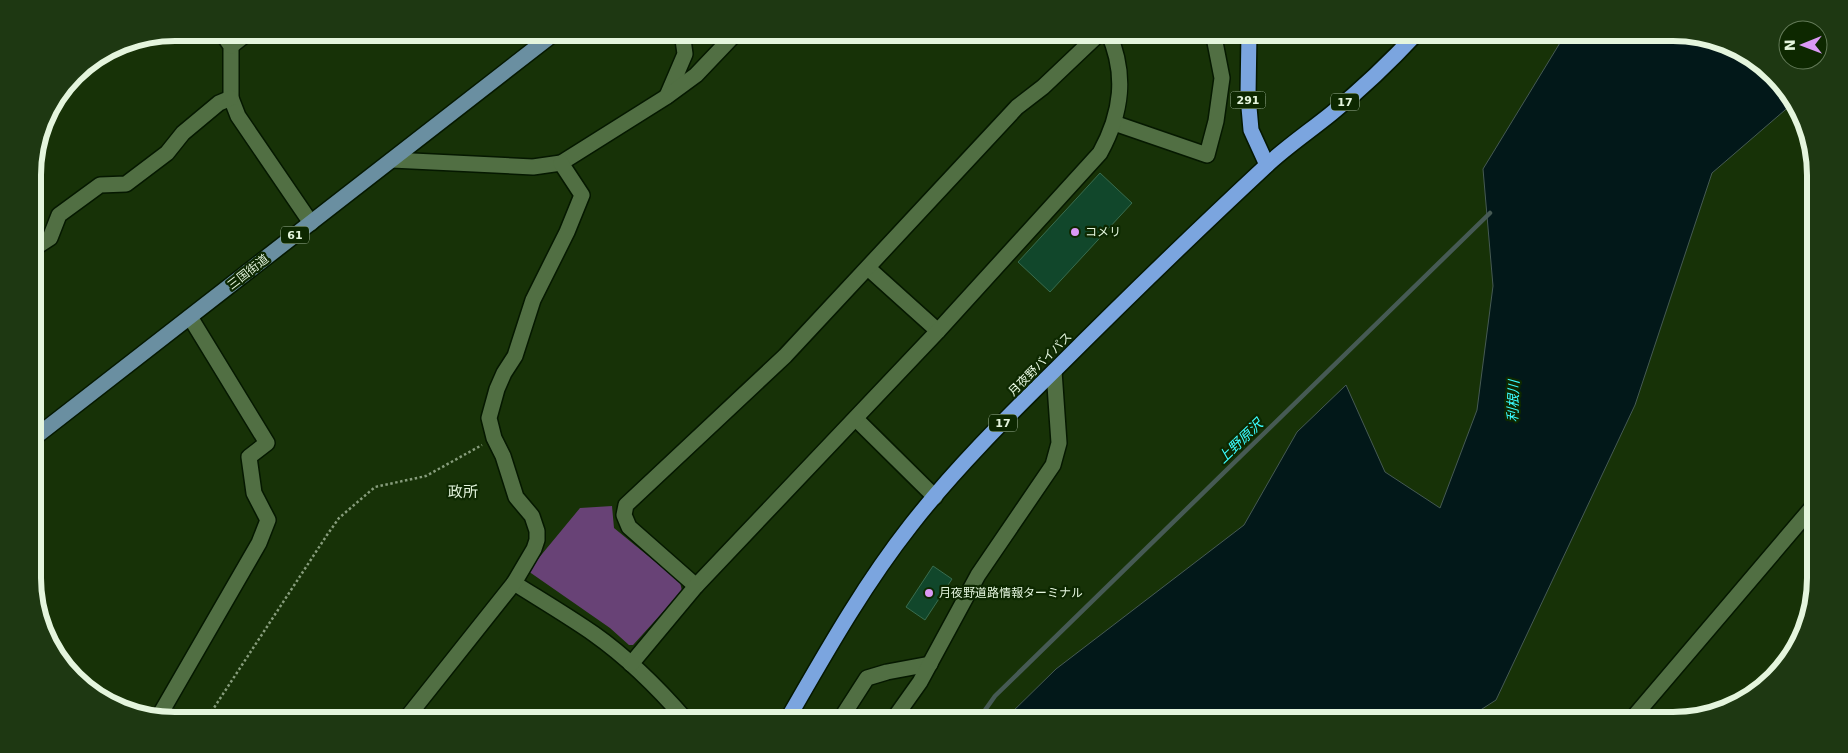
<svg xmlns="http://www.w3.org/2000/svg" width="1848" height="753" font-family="'DejaVu Sans','Noto Sans JP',sans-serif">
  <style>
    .green { fill: #684276 }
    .water { fill: #021819; stroke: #465a54 }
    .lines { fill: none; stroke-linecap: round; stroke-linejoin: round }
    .stream { stroke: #465a54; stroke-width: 4.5 }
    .building { fill: #11472b; stroke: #396c4e }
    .minor-casing { stroke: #051800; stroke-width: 18 }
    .major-casing { stroke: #051800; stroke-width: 18 }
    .highway-casing { stroke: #051800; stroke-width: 18 }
    .path { stroke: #879d7c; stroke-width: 2.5; stroke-dasharray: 2.5 2.5; stroke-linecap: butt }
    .minor { stroke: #516f43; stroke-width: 15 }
    .major { stroke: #6a8fa1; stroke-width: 15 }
    .highway { stroke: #7ba5df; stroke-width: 15 }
    .poi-dot { fill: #db99f5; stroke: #0d2800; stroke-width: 2 }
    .labels { text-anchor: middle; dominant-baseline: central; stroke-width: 4.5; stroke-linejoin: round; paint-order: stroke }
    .shield { fill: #0d2800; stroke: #a4b89b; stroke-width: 1 }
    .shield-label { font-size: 11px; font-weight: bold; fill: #e4f5dd }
    .poi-label { font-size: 12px; fill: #e4f5dd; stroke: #0d2800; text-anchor: start }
    .street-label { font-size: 12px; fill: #e4f5dd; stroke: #0d2800 }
    .water-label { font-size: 14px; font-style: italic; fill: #3bfdff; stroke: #0d2800 }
    .quarter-label { font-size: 15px; fill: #e4f5dd; stroke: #0d2800 }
    .rim { fill: none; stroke: #e4f5dd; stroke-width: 6 }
  </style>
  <rect width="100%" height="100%" fill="#173207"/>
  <path class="green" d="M612,506L614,528L680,582L682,591L633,645H629L610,628L528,571L580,508Z"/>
  <path class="water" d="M1566,33H1673L1719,40L1786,88L1792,104L1712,173L1635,405L1496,700L1465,720H1004L1056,669L1244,525L1297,432L1346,385L1385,472L1440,508L1477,410L1493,286L1483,169Z"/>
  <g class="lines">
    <path class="stream" d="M978,720L995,696L1490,213"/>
  </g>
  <g class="building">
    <path d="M1100,173L1132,203L1050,292L1018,262Z"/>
    <path d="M933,566L952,579L925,620L906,607Z"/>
  </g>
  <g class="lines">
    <defs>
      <g id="minor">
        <path d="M221,32L231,46V98L238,116L311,223"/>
        <path d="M231,46L249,32"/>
        <path d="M667,96L685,54L682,32"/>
        <path d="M1114,123L1207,155L1216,121L1222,78L1213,32"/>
        <path d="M392,160L533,167L561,163L666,97L696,75L737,32"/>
        <path d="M33,249L50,238L59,215L100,185L126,184L167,153L183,133L219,103L231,98"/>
        <path d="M868,268L938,331"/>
        <path d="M856,419L935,497"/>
        <path d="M514,583C541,600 568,616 594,634C628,658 659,689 686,720"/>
        <path d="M696,586L629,527L624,515L626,505L785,356L1017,107L1043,87L1101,32"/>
        <path d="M631,664L696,586L938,331L1100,153C1122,113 1127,74 1108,32"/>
        <path d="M161,718L162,711L259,543L268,520L254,493L249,457L267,443L190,317"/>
        <path d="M405,720L514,583L534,549L537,540V531L532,516L516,497L503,456L494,438L489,418L497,389L504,373L515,356L533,300L567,232L582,195L561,163"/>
        <path d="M840,720L867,678L887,672L930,664"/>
        <path d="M893,720L920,682L978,575L1053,465L1059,443L1054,371"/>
        <path d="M1631,720L1815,504"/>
      </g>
      <path id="major" d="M34,438L556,32"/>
      <g id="highway">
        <path d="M1249,32L1248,96L1251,130L1267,165"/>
        <path d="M787,720C825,654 863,586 911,525C954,470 1005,419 1055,370C1124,301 1194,233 1266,166C1286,147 1310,131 1332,113C1363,88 1391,61 1418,32"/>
      </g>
    </defs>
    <use href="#minor" class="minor-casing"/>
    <use href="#major" class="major-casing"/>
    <use href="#highway" class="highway-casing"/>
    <path class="path" d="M206,720L327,535L339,518L375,487L426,476L482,445"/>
    <use href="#minor" class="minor"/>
    <use href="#major" class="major"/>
    <use href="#highway" class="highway"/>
  </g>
  <g class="poi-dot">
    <circle cx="1075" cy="232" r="5"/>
    <circle cx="929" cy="593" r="5"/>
  </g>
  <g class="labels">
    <g class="shield">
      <rect x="1230.5" y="91.5" width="35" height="17" rx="4"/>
      <rect x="1331" y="93.5" width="28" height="17" rx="4"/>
      <rect x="281" y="226.5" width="28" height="17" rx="4"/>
      <rect x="989" y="414.5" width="28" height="17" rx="4"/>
    </g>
    <g class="shield-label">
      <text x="1248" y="100">291</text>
      <text x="1345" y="102">17</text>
      <text x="295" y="235">61</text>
      <text x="1003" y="423">17</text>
    </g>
    <g class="poi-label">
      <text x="1085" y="232">コメリ</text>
      <text x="939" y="593">月夜野道路情報ターミナル</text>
    </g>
    <g class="street-label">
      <text transform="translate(248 272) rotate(-38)">三国街道</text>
      <text transform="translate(1040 364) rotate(-45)">月夜野バイパス</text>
    </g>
    <g class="water-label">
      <text transform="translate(1513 401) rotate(-88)">利根川</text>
      <text transform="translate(1240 441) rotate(-44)">上野原沢</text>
    </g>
    <g class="quarter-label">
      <text x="463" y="492">政所</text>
    </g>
  </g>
  <path d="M0 0H1848V753H0ZM175 41H1673A134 134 0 0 1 1807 175V578A134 134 0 0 1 1673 712H175A134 134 0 0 1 41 578V175A134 134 0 0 1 175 41Z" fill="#1e3812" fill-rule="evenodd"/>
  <path class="rim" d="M175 41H1673A134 134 0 0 1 1807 175V578A134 134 0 0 1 1673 712H175A134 134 0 0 1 41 578V175A134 134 0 0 1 175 41Z"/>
  <g transform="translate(1803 45) rotate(269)"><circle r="24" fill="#0d2800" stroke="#637a58"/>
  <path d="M0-4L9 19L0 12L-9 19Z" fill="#db99f5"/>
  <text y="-8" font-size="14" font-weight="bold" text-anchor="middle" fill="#e4f5dd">N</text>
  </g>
</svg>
